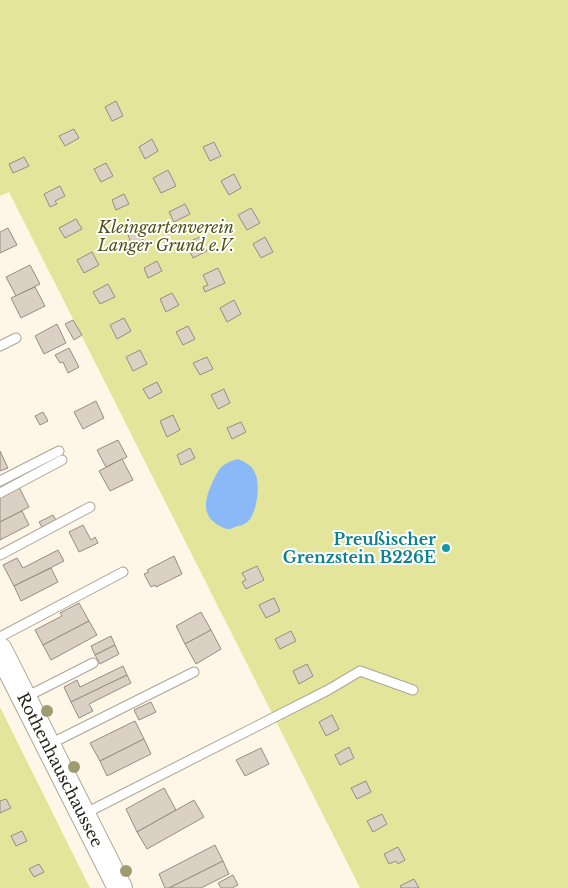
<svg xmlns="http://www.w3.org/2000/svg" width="568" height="888" font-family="'Libre Baskerville',serif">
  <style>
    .green { fill: #e3e69a }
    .water { fill: #8bb8f7 }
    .building { fill: #dbd0c4; stroke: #968c81 }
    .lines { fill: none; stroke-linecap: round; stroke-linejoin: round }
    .service-casing { stroke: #aca597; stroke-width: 11 }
    .secondary-casing { stroke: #aca597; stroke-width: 26 }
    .service { stroke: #fff; stroke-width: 9 }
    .secondary { stroke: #fff; stroke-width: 24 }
    .tree { fill: #9f9c74 }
    .culture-dot { fill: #0f9aa8; stroke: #fff; stroke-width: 2 }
    .labels { text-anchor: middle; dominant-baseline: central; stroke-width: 4; stroke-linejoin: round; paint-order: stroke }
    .park-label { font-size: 16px; font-style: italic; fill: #515116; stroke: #fff }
    .culture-label { font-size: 16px; font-weight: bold; fill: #0d838f; stroke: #fff; text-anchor: end }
    .street-label { font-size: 16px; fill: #25231e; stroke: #fff }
  </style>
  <rect width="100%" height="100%" fill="#fef7e8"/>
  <g class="green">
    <path d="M0,0H568V888H360L9,192L0,196Z"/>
    <path d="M0,707L90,888H0Z"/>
  </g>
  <path class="water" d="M238,459C245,462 252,465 255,473C261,484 257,516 246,523C244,525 238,526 235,527C231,529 228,530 224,528C200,518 204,500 213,481C216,475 219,468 224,465C228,462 233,460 238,459Z"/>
  <g class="building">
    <path d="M116,101L123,116L112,121L105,107Z"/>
    <path d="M74,129L79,138L65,146L59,136Z"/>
    <path d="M152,139L158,151L145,159L139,147Z"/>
    <path d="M214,142L221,156L210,161L203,147Z"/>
    <path d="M24,157L29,166L13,173L9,164Z"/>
    <path d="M106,163L113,176L101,182L94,169Z"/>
    <path d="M168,170L176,186L161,193L153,178Z"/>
    <path d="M234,174L241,188L229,195L221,181Z"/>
    <path d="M60,186L65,196L55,201L57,204L50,207L44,194Z"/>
    <path d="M124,194L129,204L116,210L112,200Z"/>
    <path d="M185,204L190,214L174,222L169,212Z"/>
    <path d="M251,208L260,223L247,230L238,215Z"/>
    <path d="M76,219L82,229L65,238L59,228Z"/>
    <path d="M8,228L17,245L0,253V232Z"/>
    <path d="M143,228L145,232L142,234L144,239L132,245L128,235Z"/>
    <path d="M200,237L207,251L193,258L186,243Z"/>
    <path d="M265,237L273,252L261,258L253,244Z"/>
    <path d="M92,252L99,265L84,273L77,260Z"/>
    <path d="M157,261L162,271L148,278L144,268Z"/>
    <path d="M30,265L40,284L16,296L6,277Z"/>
    <path d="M218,268L225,283L205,292L203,287L208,285L203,275Z"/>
    <path d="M108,284L115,297L100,304L93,292Z"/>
    <path d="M35,287L45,306L21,318L11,298Z"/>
    <path d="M172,293L179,305L166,312L160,299Z"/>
    <path d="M234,300L241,314L227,322L220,308Z"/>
    <path d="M124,318L131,331L117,339L110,325Z"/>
    <path d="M73,320L82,335L74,340L65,324Z"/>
    <path d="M57,324L66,343L44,354L35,336Z"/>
    <path d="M188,326L195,339L183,345L176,332Z"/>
    <path d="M69,348L79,367L68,373L63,362L60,363L55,355Z"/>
    <path d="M140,350L147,364L133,371L126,357Z"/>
    <path d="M207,357L213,369L200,375L193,363Z"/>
    <path d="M157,382L162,392L149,399L143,389Z"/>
    <path d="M224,389L230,403L218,409L211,395Z"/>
    <path d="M96,401L104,418L83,429L74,412Z"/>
    <path d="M43,412L48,421L40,425L35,416Z"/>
    <path d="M173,415L180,430L167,437L160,421Z"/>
    <path d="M241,422L246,432L232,439L227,428Z"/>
    <path d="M118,440L127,457L106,467L97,450Z"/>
    <path d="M190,448L195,458L181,465L177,455Z"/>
    <path d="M0,451L8,468L0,471Z"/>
    <path d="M122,459L133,480L110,491L99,471Z"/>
    <path d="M19,487L29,507L0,522V497Z"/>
    <path d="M22,511L29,525L0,540V522Z"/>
    <path d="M53,515L57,522L43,529L39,522Z"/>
    <path d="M83,525L91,540L95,537L98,543L79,552L69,532Z"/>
    <path d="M58,550L64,561L14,586L3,565L17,558L23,568Z"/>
    <path d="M174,556L182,574L156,587L155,585L151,587L144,574L149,572L147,570Z"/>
    <path d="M257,566L264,580L246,589L242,582L246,580L242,573Z"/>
    <path d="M51,568L58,582L21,601L14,586Z"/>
    <path d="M274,598L280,611L266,618L259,605Z"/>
    <path d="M79,603L89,621L43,645L35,630L62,616L60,613Z"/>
    <path d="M201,612L211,630L185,644L176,626Z"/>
    <path d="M89,621L97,635L51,660L43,645Z"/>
    <path d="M211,630L221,649L196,664L185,644Z"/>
    <path d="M291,631L296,641L280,649L275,639Z"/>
    <path d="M111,636L115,645L95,655L91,646Z"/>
    <path d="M115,645L119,654L100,664L95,655Z"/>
    <path d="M307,664L313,676L299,684L293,671Z"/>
    <path d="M123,666L127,675L71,702L64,687L77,680L80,687Z"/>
    <path d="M127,675L131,683L89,704L93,711L79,718L71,702Z"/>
    <path d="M151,702L156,712L139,720L134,710Z"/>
    <path d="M332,715L339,729L326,736L319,722Z"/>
    <path d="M135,721L144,739L100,761L90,743Z"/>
    <path d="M144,739L151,754L107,776L100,761Z"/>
    <path d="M349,747L354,758L340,765L335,755Z"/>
    <path d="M261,748L269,764L245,776L236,760Z"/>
    <path d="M366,781L371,792L357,799L351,788Z"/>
    <path d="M164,788L176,810L137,832L126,809Z"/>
    <path d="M6,799L11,808L0,813V801Z"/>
    <path d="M194,800L204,817L147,849L137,832Z"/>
    <path d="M382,814L387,824L373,832L367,821Z"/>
    <path d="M22,831L27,841L16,846L11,836Z"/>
    <path d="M215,845L223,861L169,888H165L159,874Z"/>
    <path d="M398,847L405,860L398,864L396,861L389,864L384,854Z"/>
    <path d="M223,861L229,874L201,888H169Z"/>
    <path d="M39,864L44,872L34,877L29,869Z"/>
    <path d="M233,875L238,885L232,888H221L218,883Z"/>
    <path d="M414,879L419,888H401L400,886Z"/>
  </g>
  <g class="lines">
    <defs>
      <g id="service">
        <path d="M0,346L16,338"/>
        <path d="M0,481L59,451"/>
        <path d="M0,493L62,460"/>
        <path d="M0,555L90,507"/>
        <path d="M0,637L123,572"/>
        <path d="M24,698L93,663"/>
        <path d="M48,745L194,672"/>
        <path d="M84,814L328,690L360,671L413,690"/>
      </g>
      <g id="secondary">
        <path id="s1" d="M0,650L120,888"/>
      </g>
    </defs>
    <use href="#service" class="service-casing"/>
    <use href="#secondary" class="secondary-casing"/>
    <use href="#service" class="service"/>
    <use href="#secondary" class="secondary"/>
  </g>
  <g class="tree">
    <circle cx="47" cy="711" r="6"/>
    <circle cx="74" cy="767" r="6"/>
    <circle cx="126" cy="871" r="6"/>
  </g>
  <circle class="culture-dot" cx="446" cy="548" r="5"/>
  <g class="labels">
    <g class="park-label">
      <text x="166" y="227">Kleingartenverein<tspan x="166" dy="18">Langer Grund e.V.</tspan></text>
    </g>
    <g class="culture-label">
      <text x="436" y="539">Preußischer<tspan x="436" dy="18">Grenzstein B226E</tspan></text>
    </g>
    <g class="street-label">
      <text stroke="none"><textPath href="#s1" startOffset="134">Rothenhauschaussee</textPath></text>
    </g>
  </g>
</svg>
